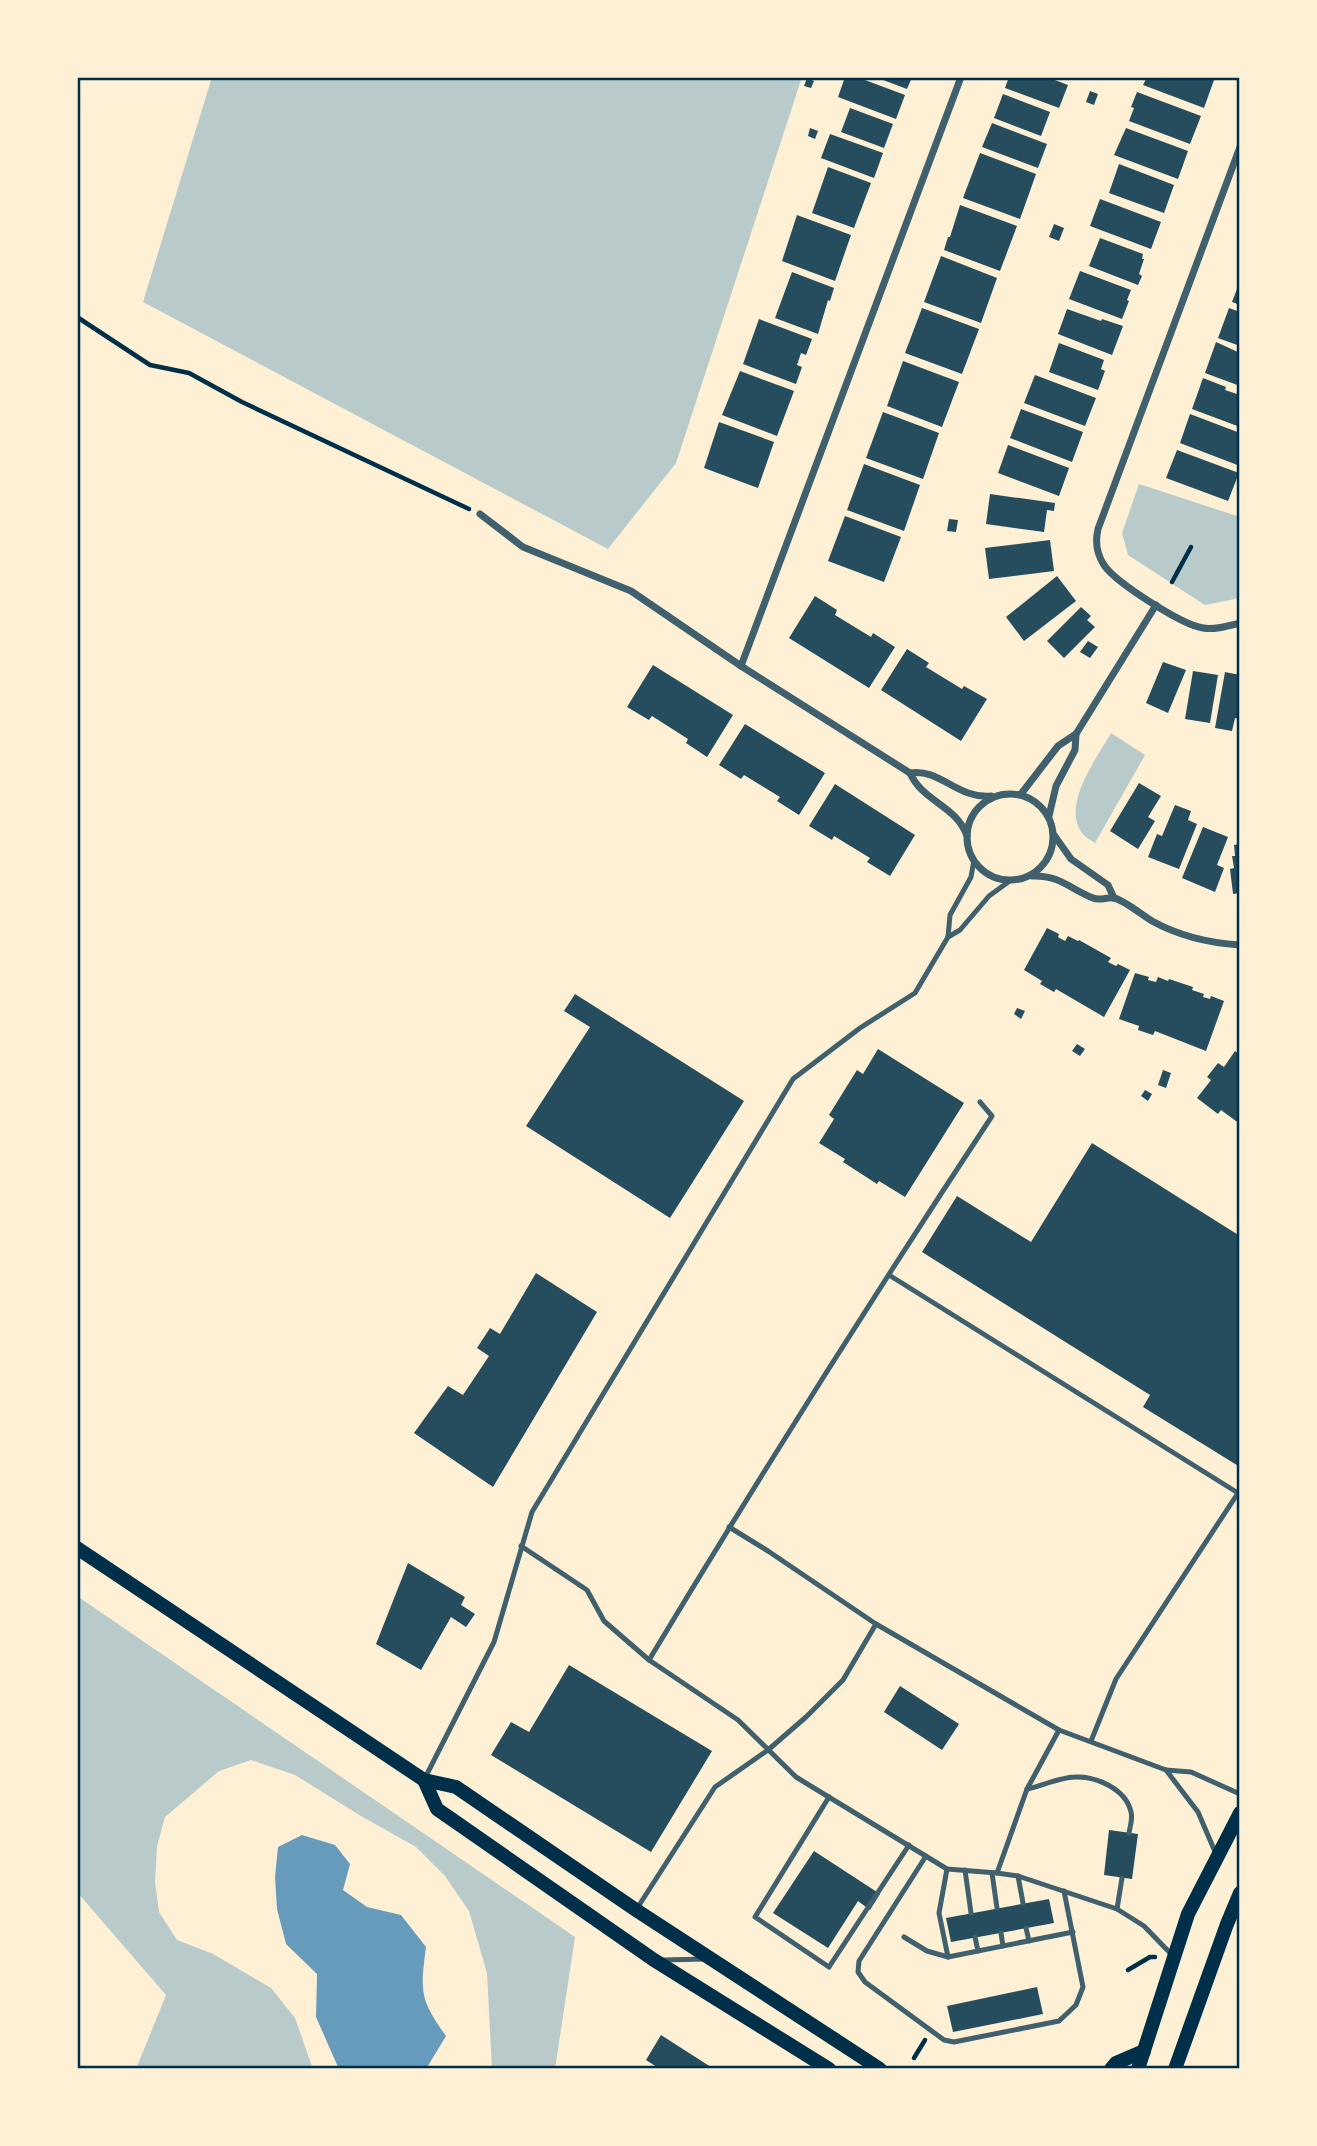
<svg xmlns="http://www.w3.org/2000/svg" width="1317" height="2146" font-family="Roboto,sans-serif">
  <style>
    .green { fill: #b9caca }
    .water { fill: #669bbc }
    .building { fill: #264d5e }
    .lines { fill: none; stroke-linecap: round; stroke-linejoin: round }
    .path { stroke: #003049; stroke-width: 4.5 }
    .service { stroke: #3f606c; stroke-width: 5 }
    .minor { stroke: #3f606c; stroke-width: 7 }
    .secondary { stroke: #003049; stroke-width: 14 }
    .neatline { fill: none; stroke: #003049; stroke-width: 2.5 }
  </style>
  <rect width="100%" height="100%" fill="#fdf0d5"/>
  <g class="green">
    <path d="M212,77H802L676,463L608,549L143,302Z"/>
    <path d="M1139,484L1240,517V598L1205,605L1128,555L1122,533Z"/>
    <path d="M1111,733L1145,755L1095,843C1091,840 1085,837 1082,833C1061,805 1097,758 1111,733Z"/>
    <path d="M77,1596L575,1937L555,2069H492L487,1973L469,1911L445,1876L416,1847L361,1816L295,1775L251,1760L219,1771L165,1817L157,1846L155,1882L159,1912L177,1940L213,1954L271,1988L295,2018L313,2069H136L166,1995L77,1892Z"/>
  </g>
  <path class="water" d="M302,1835L335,1845L350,1864L343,1890L367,1907L401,1915L426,1947C420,1992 420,1999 446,2036L426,2069H339L338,2067L316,2017L317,1974L286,1944L277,1909L275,1877L278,1847Z"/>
  <g class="building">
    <path d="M845,77H857L905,95L896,119L838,97Z"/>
    <path d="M875,77H912L907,89Z"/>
    <path d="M1009,77H1047L1068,85L1059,108L1005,88Z"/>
    <path d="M1147,77H1207L1214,80L1204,108L1143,85Z"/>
    <path d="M807,78L814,81L811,88L804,86Z"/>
    <path d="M1090,91L1098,94L1094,105L1086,102Z"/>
    <path d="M1137,92L1201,116L1190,144L1129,121L1134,108L1131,107Z"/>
    <path d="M1003,94L1050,112L1041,136L994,118Z"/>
    <path d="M850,108L893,124L884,148L841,132Z"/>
    <path d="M992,123L1047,144L1038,168L982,147Z"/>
    <path d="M810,128L818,131L815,139L808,136Z"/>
    <path d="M1126,128L1188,151L1178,179L1114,155Z"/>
    <path d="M830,134L883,153L874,178L821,158Z"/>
    <path d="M980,153L1036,174L1020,219L963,198Z"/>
    <path d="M1119,164L1174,185L1164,213L1109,193Z"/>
    <path d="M828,167L871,183L854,228L812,213Z"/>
    <path d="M1100,199L1161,222L1151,249L1090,226Z"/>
    <path d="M960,205L1017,226L1000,271L944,250L948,237H950Z"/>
    <path d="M797,215L851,235L835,281L782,261Z"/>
    <path d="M1054,224L1064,228L1059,241L1049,237Z"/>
    <path d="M1100,238L1143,254L1142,259H1144L1139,274L1142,276L1138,285L1089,266Z"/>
    <path d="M941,256L997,278L981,323L924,302Z"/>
    <path d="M1080,271L1131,290L1127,300L1129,301L1122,319L1069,299Z"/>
    <path d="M792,272L834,288L830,301L828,300L818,334L775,318Z"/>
    <path d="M1240,281V305L1232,302Z"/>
    <path d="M922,308L979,329L962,374L905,353Z"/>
    <path d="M1229,308L1240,312V346L1218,338Z"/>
    <path d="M1067,309L1101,321L1102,319L1123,326L1112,355L1058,334Z"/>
    <path d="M759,319L812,339L806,355L801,353L797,365L802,367L796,384L743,364Z"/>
    <path d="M1216,342L1240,353V386L1205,373Z"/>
    <path d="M1059,343L1104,360L1101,369L1105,371L1098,390L1049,372Z"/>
    <path d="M903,361L959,382L942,427L887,406Z"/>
    <path d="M740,371L794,391L777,436L722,415Z"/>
    <path d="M1035,375L1096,398L1085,426L1024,403Z"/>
    <path d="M1203,378L1226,387L1225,390L1240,395V427L1192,409Z"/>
    <path d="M1021,409L1083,432L1072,462L1010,438Z"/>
    <path d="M883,412L939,433L923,479L866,458Z"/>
    <path d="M1190,414L1240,433V466L1180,443Z"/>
    <path d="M719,422L774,442L758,488L704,468Z"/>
    <path d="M1008,445L1069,468L1059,496L998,473Z"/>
    <path d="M1177,450L1239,473L1228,501L1166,478Z"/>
    <path d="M864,464L920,485L904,531L847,510Z"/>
    <path d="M990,494L1055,503L1054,511L1047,510L1044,532L986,524Z"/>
    <path d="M845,516L901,537L884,582L828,561Z"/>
    <path d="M949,519L958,520L956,532L947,531Z"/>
    <path d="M1050,540L1054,571L989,579L985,548Z"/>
    <path d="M1057,576L1076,601L1024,641L1006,617Z"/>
    <path d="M815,596L837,610L835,615L871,637L873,633L895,647L869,688L789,638Z"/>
    <path d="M1081,607L1091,616L1087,620L1095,627L1064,658L1047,641Z"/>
    <path d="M1088,641L1098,647L1090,658L1080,652Z"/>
    <path d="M907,649L929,663L926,667L962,689L964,686L987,699L961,741L881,690Z"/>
    <path d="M1163,662L1186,670L1168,713L1146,703Z"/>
    <path d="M653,665L733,715L707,757L686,743L688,739L652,716L649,720L627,707Z"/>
    <path d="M1193,671L1218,675L1210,723L1185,719Z"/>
    <path d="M1225,672L1240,675V719L1235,718L1232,731L1215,728Z"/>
    <path d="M745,724L825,773L799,815L777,801L780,797L744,775L741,779L719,765Z"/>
    <path d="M1139,783L1161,796L1148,817L1155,821L1138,849L1110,831Z"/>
    <path d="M835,784L915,835L890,876L867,862L870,858L834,836L832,840L809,826Z"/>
    <path d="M1175,805L1191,811L1188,820L1197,824L1179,869L1148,857L1157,834L1162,836Z"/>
    <path d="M1203,827L1228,837L1217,865L1224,868L1215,892L1182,878Z"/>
    <path d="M1240,844V893L1233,894L1230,869L1234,868L1232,856H1235L1234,845Z"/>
    <path d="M1047,928L1059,934L1058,937L1065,941L1068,936L1078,941L1079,940L1111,958L1108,962L1116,966L1118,964L1130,970L1104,1017L1056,989L1054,992L1040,984L1042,981L1024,970Z"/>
    <path d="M1135,973L1149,977L1148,980L1156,982L1158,977L1168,981L1169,979L1193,987L1192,990L1204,994L1203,997L1210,999L1211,996L1224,1001L1206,1051L1155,1031L1153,1035L1138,1030L1139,1026L1119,1019Z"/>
    <path d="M575,994L744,1101L670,1218L526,1126L590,1027L564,1011Z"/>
    <path d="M1017,1008L1025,1011L1021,1019L1014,1014Z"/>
    <path d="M1077,1044L1085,1049L1080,1056L1072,1051Z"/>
    <path d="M878,1049L964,1103L905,1197L879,1181L877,1184L843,1162L845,1159L819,1143L834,1119L829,1115L857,1070L863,1074Z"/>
    <path d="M1235,1051L1240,1055V1124L1221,1110L1218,1114L1197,1098L1211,1080L1207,1077L1218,1063L1224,1067Z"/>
    <path d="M1163,1070L1171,1073L1166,1088L1158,1085Z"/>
    <path d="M1145,1090L1152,1094L1148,1101L1141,1096Z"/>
    <path d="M1092,1143L1240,1236V1467L1143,1407L1150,1395L922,1252L957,1196L1031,1242Z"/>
    <path d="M536,1273L597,1312L493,1487L414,1433L448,1386L463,1395L489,1356L477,1348L490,1328L500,1334Z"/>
    <path d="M408,1563L465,1597L461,1605L475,1614L466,1627L451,1617L421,1670L376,1644Z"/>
    <path d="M569,1665L712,1751L651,1852L491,1755L511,1722L529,1732Z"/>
    <path d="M900,1686L959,1724L942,1750L884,1712Z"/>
    <path d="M1109,1830L1138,1834L1132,1879L1104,1875Z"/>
    <path d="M814,1851L880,1894L870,1910L858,1901L828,1948L773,1913Z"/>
    <path d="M1049,1899L1054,1923L951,1942L946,1918Z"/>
    <path d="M1037,1987L1043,2014L953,2032L947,2006Z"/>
    <path d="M661,2035L714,2069H660L646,2060Z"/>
  </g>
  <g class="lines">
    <g class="path">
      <path d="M77,317L150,365L189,373L242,402L469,509"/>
      <path d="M1172,582L1191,547"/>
      <path d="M1128,1970L1150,1957H1155"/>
      <path d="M914,2058L925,2040"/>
    </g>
    <g class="service">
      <path d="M948,937L960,930L989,896L1011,880"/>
      <path d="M889,1275L1238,1493L1116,1679L1091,1741"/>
      <path d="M729,1527L768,1551L876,1624L1059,1730L1166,1770L1191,1772L1240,1794"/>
      <path d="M521,1546L587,1590L604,1621L649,1660L738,1720L796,1777L947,1869L997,1873L1027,1789L1059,1730"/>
      <path d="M649,1660C759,1477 874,1295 992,1116L980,1102"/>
      <path d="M1166,1770L1198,1812L1216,1854"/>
      <path d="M424,1780L494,1642L532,1512L793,1079L860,1028L915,993L948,937L950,915L971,877L974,860"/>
      <path d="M1027,1789C1041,1786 1061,1777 1075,1777C1096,1776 1126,1789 1131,1812C1133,1819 1130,1826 1129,1833"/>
      <path d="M829,1797L755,1917L829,1967L909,1845"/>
      <path d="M926,1856L859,1961L858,1972L865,1982L944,2040L954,2042L1059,2021L1076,2005L1083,1987L1064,1891"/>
      <path d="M947,1869L939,1913L948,1957L1073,1932"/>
      <path d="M965,1870L971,1913"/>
      <path d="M992,1873L997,1908"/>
      <path d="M997,1873L1018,1876L1117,1909L1144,1926L1173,1956"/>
      <path d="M1018,1876L1023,1903"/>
      <path d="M1117,1909L1122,1878"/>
      <path d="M636,1910L715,1787L768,1750L806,1717L843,1680L876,1624"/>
      <path d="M1026,1928L1029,1941"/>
      <path d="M1001,1933L1003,1946"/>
      <path d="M904,1937L927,1951L948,1957"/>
      <path d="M975,1937L978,1951"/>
      <path d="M663,1960L706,1959"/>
    </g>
    <g class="minor">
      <path d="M1240,147L1098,529C1095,542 1096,553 1104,565C1115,582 1182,625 1203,628C1215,630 1228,626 1240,623"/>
      <path d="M480,514L523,547L631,591L741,666L910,773C923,802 957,806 967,836"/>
      <path d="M741,666L961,77"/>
      <path d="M910,773C940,768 957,799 991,796"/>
      <circle cx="1010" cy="837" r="43"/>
      <path d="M1021,794L1058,746L1076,734L1156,605"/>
      <path d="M1049,816L1056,786L1075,750L1076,734"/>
      <path d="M1054,835L1071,859L1108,885L1114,898"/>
      <path d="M1032,876C1060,875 1070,889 1093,898C1100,901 1107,897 1114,898C1124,900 1142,915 1152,921C1179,936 1209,943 1240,945"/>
    </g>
    <g class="secondary">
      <path d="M77,1548L424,1780L456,1787L636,1910L880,2069"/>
      <path d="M424,1780L437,1809L654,1960L829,2069"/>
      <path d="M1111,2069L1116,2063L1144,2051"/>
      <path d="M1138,2069L1188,1914L1240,1813"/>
      <path d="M1175,2069L1227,1924L1240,1893"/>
    </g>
  </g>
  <rect width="1317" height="2146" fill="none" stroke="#fdf0d5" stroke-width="158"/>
  <rect x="79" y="79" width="1159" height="1988" class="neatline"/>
</svg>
